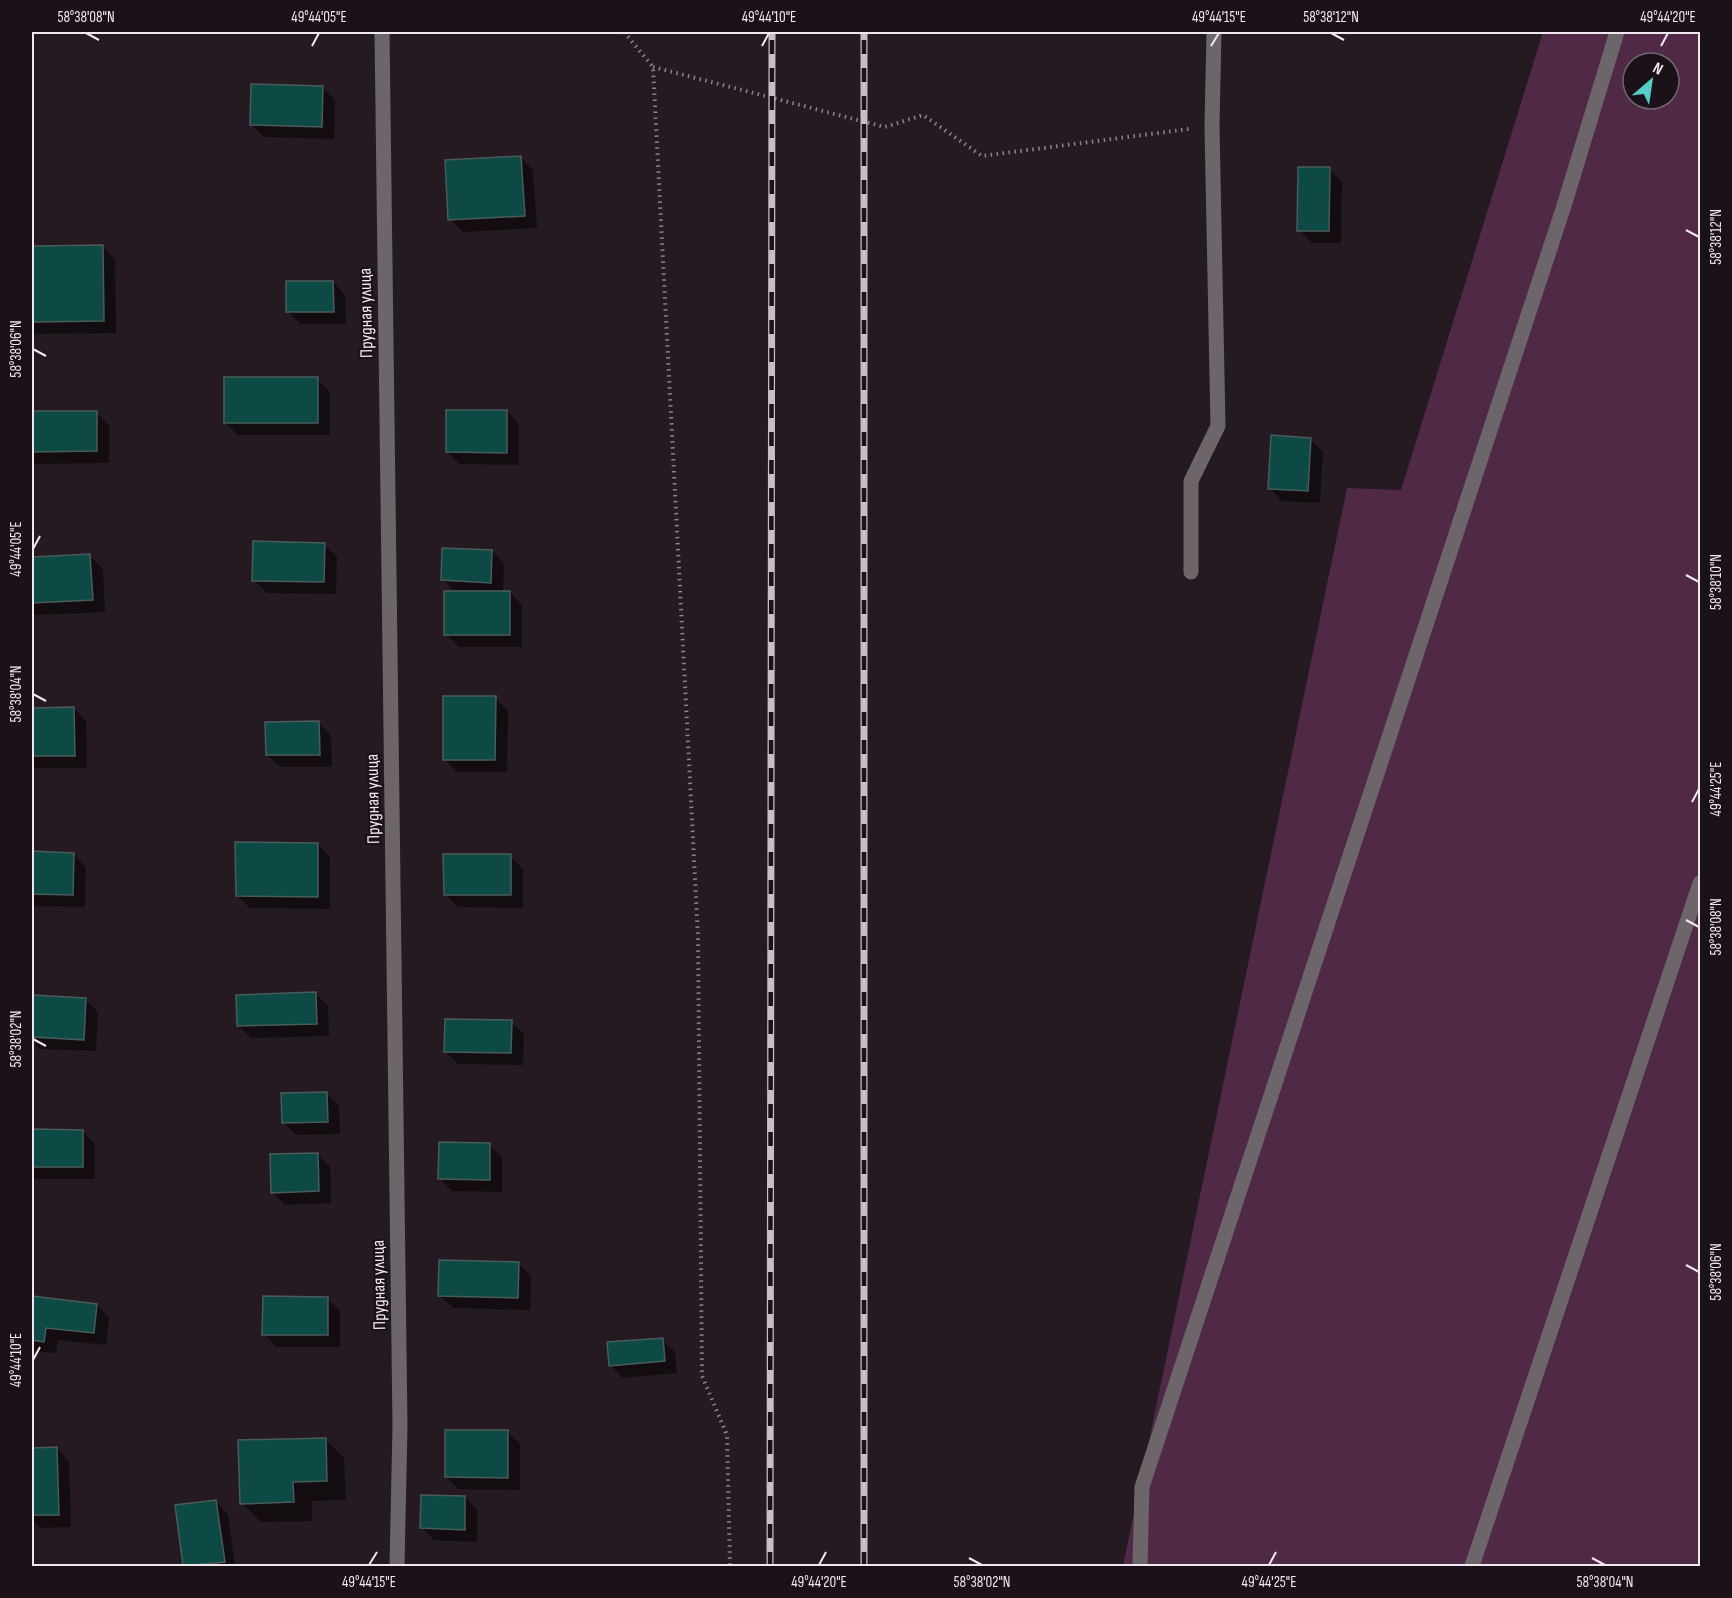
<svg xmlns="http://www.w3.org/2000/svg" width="1732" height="1598" font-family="'Sofia Sans Condensed',sans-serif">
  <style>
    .green { fill: #502947; fill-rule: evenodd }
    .shadow { fill: #0007 }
    .building { fill: #0d4945; stroke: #495c5a; stroke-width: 1.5 }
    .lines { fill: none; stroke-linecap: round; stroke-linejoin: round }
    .path { stroke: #8d838a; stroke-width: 4; stroke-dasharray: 1.5 4.5; stroke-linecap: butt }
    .service { stroke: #6c666a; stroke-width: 15 }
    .minor { stroke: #6c666a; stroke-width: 15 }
    .rail-casing { stroke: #c8bfc5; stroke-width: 7 }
    .rail { stroke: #1b1119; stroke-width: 4.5; stroke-dasharray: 14; stroke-linecap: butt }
    .ticks { fill: none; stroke: #f0e8ee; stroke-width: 2 }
    .labels { text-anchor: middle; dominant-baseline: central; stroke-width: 4.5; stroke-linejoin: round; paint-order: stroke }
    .street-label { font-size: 18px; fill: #f0e8ee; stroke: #1b1119 }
    .neatline { fill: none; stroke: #f0e8ee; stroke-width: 2 }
    .ticks-label { font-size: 15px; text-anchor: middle; fill: #f0e8ee }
  </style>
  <rect width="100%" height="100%" fill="#251a22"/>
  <path class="green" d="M1543,32H1700V1566H1123L1347,488L1401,490ZM1633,63H1669V99H1633Z"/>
  <g class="shadow">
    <path d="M322,87L335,100L334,139L264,137L251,125Z"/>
    <path d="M520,157L533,170L537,228L463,232L450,219Z"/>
    <path d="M1329,169L1342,182L1341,243H1312L1299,230Z"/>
    <path d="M32,247H103L115,260L116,333L32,334Z"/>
    <path d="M333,282L345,295L346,324H300L288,311Z"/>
    <path d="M317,379L330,392V435H238L225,423Z"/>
    <path d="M507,411L519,424V465L460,464L447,452Z"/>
    <path d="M96,412L109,425V463L36,464L32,459V413Z"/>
    <path d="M1310,439L1323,452L1320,503L1282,501L1270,488Z"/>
    <path d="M324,544L337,557L336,594L267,593L254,580Z"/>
    <path d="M492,551L504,564L503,592H510L522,605V647H459L446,634L456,593L443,580Z"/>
    <path d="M90,556L103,569L105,612L35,615L32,612V558Z"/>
    <path d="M495,698L508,711L507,772H457L444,759Z"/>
    <path d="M74,708L86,721L87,768H32V709Z"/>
    <path d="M319,723L331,735L332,767H280L267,755Z"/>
    <path d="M318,844L330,857V909L250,908L237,896Z"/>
    <path d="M32,853L73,854L86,867L85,907L32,906Z"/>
    <path d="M510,856L523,869V908L458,907L445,895Z"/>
    <path d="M315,993L328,1006L329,1036L251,1038L238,1026Z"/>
    <path d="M32,997L85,999L98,1012L96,1051L40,1049L32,1041Z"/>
    <path d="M511,1022L524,1034L523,1065L458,1064L446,1052Z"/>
    <path d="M326,1093L339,1106L340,1134L296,1135L283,1122Z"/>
    <path d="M32,1131H82L95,1144V1179H32Z"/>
    <path d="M490,1145L502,1157V1192L452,1191L440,1179Z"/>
    <path d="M317,1154L330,1167L331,1203L285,1205L272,1192Z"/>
    <path d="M518,1263L531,1276L530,1310L453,1308L440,1295Z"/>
    <path d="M32,1298L97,1305L109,1318L106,1345L58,1340L56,1353L34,1351L32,1348Z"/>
    <path d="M327,1298L340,1311V1347H276L264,1334Z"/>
    <path d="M662,1340L675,1352L677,1373L623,1378L610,1365Z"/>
    <path d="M507,1431L520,1444V1490L459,1489L446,1477Z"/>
    <path d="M325,1439L344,1458L346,1500L312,1501V1521L261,1522L242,1503Z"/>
    <path d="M32,1449H57L69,1461L71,1527L40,1528L32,1519Z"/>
    <path d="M465,1497L477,1510V1542L434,1540L422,1528Z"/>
    <path d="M215,1501L228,1514L235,1566H184L176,1507Z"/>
  </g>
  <g class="building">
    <path d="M251,84L323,86L322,127L250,125Z"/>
    <path d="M521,156L525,216L448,220L445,160Z"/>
    <path d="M1298,167H1330L1329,231H1297Z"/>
    <path d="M103,245L104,321L32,322V246Z"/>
    <path d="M286,281H333L334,312H286Z"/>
    <rect x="224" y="377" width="94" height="46"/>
    <path d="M446,410H507V453L446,452Z"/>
    <path d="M32,411H97V451L32,452Z"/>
    <path d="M1271,435L1311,438L1308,491L1268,489Z"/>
    <path d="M253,541L325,543L324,582L252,581Z"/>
    <path d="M442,548L492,550L491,583L441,580Z"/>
    <path d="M90,554L93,600L32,603V557Z"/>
    <rect x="444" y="591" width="66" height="44"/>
    <path d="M443,696H496L495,760H443Z"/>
    <path d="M74,707L75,756H32V708Z"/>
    <path d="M319,721L320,755H266L265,722Z"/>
    <path d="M235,842L318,843V897L236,896Z"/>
    <path d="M32,851L74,853L73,895L32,894Z"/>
    <path d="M443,854H511V895H444Z"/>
    <path d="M316,992L317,1024L237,1026L236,995Z"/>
    <path d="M32,995L86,998L84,1040L32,1037Z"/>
    <path d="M445,1019L512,1020L511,1053L444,1052Z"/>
    <path d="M327,1092L328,1122L282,1123L281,1093Z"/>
    <path d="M32,1129L83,1130V1167H32Z"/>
    <path d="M439,1142L490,1143V1180L438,1179Z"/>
    <path d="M318,1153L319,1191L271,1193L270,1154Z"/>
    <path d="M439,1260L519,1262L518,1298L438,1296Z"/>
    <path d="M32,1296L97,1304L94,1333L46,1328L44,1342L32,1340Z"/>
    <path d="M263,1296L328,1297V1335H262Z"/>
    <path d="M663,1338L665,1361L609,1366L607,1342Z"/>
    <path d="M445,1430H508V1478L445,1477Z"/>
    <path d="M326,1438L327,1481L293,1482L294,1502L240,1504L238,1440Z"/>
    <path d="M57,1447L59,1515H32V1448Z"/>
    <path d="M421,1495L465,1496V1530L420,1528Z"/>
    <path d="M216,1500L225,1562L183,1566L175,1505Z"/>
  </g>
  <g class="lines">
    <g class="path">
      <path d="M624,32L653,67L698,936L702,1376L727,1435L730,1566"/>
      <path d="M653,67L885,127L923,115L982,156L1189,129"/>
    </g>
    <g class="service">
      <path d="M1191,572V481L1218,426L1212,126L1214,32"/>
      <path d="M1140,1566L1142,1487L1563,209L1617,32"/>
      <path d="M1472,1566L1700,883"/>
    </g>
    <path class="minor" d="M382,32L400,1426L397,1566"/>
    <defs>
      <g id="rail">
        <path d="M770,1566L772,32"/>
        <path d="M864,1566V32"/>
      </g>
    </defs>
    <use href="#rail" class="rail-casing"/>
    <use href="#rail" class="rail"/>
  </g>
  <path class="ticks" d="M86,33L99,40M1331,33L1344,40M312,46L319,33M762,46L769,33M1211,46L1219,33M1661,46L1668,33M1686,230L1699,237M33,349L46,356M33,549L40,536M1686,575L1699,582M33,694L46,701M1692,802L1699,789M1686,920L1699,927M33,1039L46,1046M1686,1265L1699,1272M33,1360L40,1347M969,1558L982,1565M1592,1558L1605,1565M369,1565L377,1552M819,1565L826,1552M1269,1565L1276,1552"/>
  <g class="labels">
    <g class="street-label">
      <text transform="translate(366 313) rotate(-91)">Прудная улица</text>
      <text transform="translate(373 799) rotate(-91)">Прудная улица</text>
      <text transform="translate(379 1285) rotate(-91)">Прудная улица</text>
    </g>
  </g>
  <rect width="1732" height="1598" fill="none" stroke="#1b1119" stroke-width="66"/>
  <g transform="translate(1651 81) rotate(29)"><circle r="28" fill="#1b1119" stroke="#70676e" stroke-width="1.5"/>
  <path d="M0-4.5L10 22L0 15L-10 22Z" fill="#55cec5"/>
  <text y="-9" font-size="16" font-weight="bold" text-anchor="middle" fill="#f0e8ee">N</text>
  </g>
  <rect x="33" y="33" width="1666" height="1532" class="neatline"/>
  <g class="ticks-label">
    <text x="86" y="22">58°38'08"N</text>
    <text x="319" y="22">49°44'05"E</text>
    <text x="769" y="22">49°44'10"E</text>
    <text x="1219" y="22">49°44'15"E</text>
    <text x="1331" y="22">58°38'12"N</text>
    <text x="1668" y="22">49°44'20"E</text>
    <text transform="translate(1716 237) rotate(-90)" y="5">58°38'12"N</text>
    <text transform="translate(16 349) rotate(-90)" y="5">58°38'06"N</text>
    <text transform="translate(16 549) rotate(-90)" y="5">49°44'05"E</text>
    <text transform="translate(1716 582) rotate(-90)" y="5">58°38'10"N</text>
    <text transform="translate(16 694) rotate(-90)" y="5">58°38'04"N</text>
    <text transform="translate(1716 789) rotate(-90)" y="5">49°44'25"E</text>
    <text transform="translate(1716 927) rotate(-90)" y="5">58°38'08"N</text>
    <text transform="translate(16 1039) rotate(-90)" y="5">58°38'02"N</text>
    <text transform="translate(1716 1272) rotate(-90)" y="5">58°38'06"N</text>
    <text transform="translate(16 1360) rotate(-90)" y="5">49°44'10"E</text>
    <text x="369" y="1587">49°44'15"E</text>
    <text x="819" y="1587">49°44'20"E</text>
    <text x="982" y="1587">58°38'02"N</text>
    <text x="1269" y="1587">49°44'25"E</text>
    <text x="1605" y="1587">58°38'04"N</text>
  </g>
</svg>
